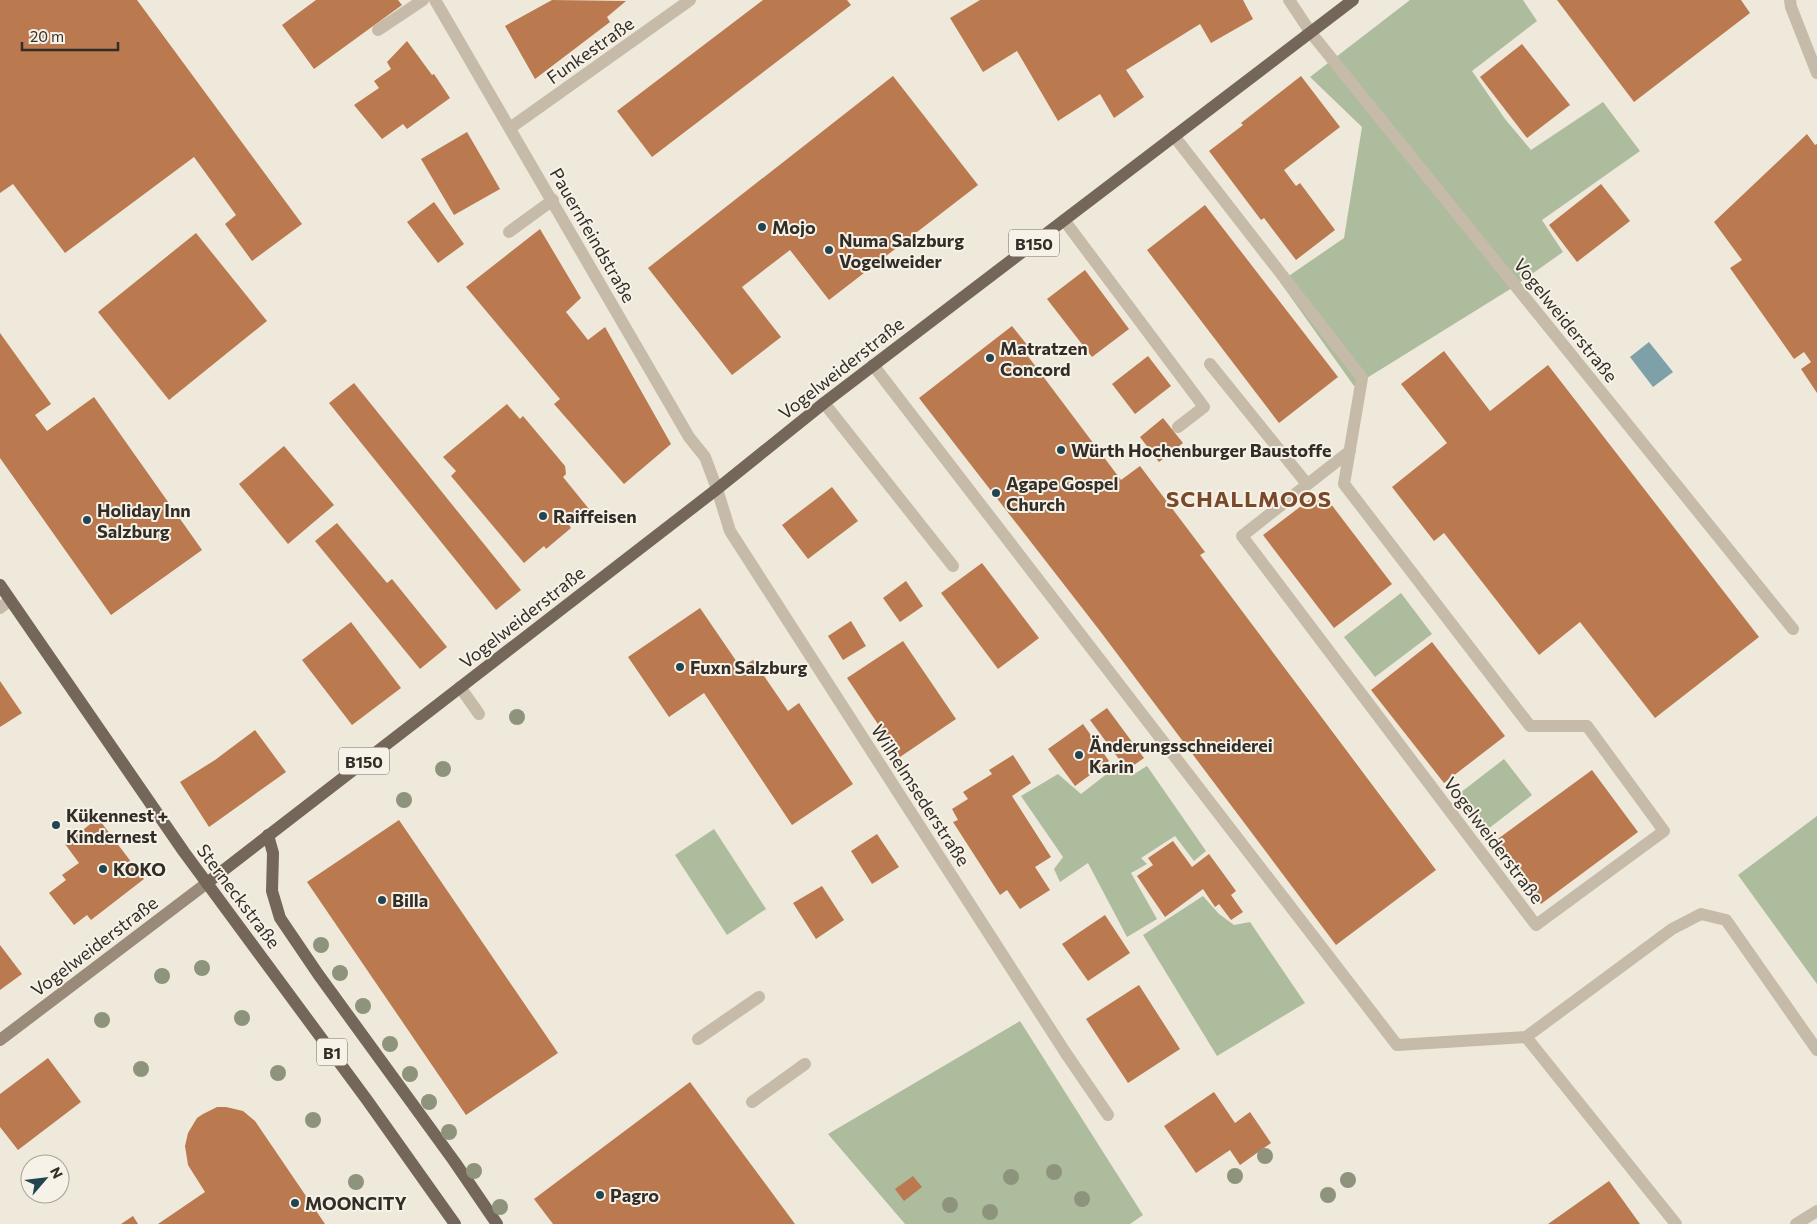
<svg xmlns="http://www.w3.org/2000/svg" width="1817" height="1224" font-family="Commissioner,sans-serif">
  <style>
    .green { fill: #adbc9d }
    .water { fill: #7da0a9 }
    .building { fill: #ba794e }
    .lines { fill: none; stroke-linecap: round; stroke-linejoin: round }
    .lane { stroke: #c6baa8; stroke-width: 12 }
    .street { stroke: #c6baa8; stroke-width: 12 }
    .secondary { stroke: #998a7a; stroke-width: 12 }
    .primary { stroke: #74675a; stroke-width: 12 }
    .tree { fill: #8e947c }
    .poi-dot { fill: #214651; stroke: #f7f2e7; stroke-width: 2 }
    .labels { text-anchor: middle; dominant-baseline: central; stroke-width: 4; stroke-linejoin: round; paint-order: stroke }
    .shield { fill: #f7f2e7; stroke: #6e6861; stroke-width: 1 }
    .shield-label { font-size: 16px; font-weight: bold; fill: #332d28 }
    .street-label { font-size: 18px; fill: #332d28; stroke: #f7f2e7 }
    .poi-label { font-size: 18px; font-weight: bold; fill: #332d28; stroke: #f7f2e7; text-anchor: start }
    .district-label { font-size: 22px; font-weight: bold; letter-spacing: 1px; fill: #7a4929; stroke: #f7f2e7 }
  </style>
  <rect width="100%" height="100%" fill="#efe9db"/>
  <g class="green">
    <path d="M1410,0H1523L1537,21L1472,71L1505,119L1531,150L1603,102L1640,151L1542,220L1563,252L1512,288L1354,386L1280,282L1344,238L1362,127L1310,77Z"/>
    <path d="M1401,593L1432,634L1375,677L1344,637Z"/>
    <path d="M1504,759L1532,795L1488,829L1460,793Z"/>
    <path d="M1117,766L1131,776L1147,766L1206,851L1194,861L1175,836L1141,858L1147,864L1131,873L1157,919L1127,937L1088,863L1060,882L1054,869L1063,857L1021,796L1058,774L1081,794Z"/>
    <path d="M1817,816V984L1738,875Z"/>
    <path d="M714,829L766,909L727,935L675,855Z"/>
    <path d="M1203,896L1219,914L1234,925L1250,922L1305,1003L1217,1056L1143,935Z"/>
    <path d="M1020,1021L1143,1215L1130,1224H905L828,1134Z"/>
  </g>
  <path class="water" d="M1649,342L1673,372L1653,387L1630,357Z"/>
  <g class="building">
    <path d="M0,0H137L302,224L252,261L225,224L236,215L194,157L65,253L13,184L0,193Z"/>
    <path d="M316,0H398L402,5L314,69L282,25Z"/>
    <path d="M552,0L626,1L607,17L610,22L535,79L505,26Z"/>
    <path d="M763,0H847L851,5L652,157L617,111Z"/>
    <path d="M980,0H1243L1253,19L1211,43L1200,24L1126,70L1144,97L1114,118L1100,94L1058,121L1017,51L983,72L950,18Z"/>
    <path d="M1557,0H1741L1750,13L1634,102Z"/>
    <path d="M407,41L432,75L434,74L450,98L407,129L403,124L382,139L354,105L379,88L374,81L391,69L387,62Z"/>
    <path d="M1522,44L1570,105L1527,138L1480,77Z"/>
    <path d="M893,76L978,185L829,300L790,250L742,287L781,337L732,375L648,268Z"/>
    <path d="M1301,76L1340,127L1284,170L1296,186L1300,183L1335,230L1296,260L1264,218L1261,220L1209,151L1243,125L1241,123Z"/>
    <path d="M467,132L500,189L454,215L421,159Z"/>
    <path d="M1807,134L1815,145L1817,144V393L1801,369L1811,362L1804,352L1794,359L1730,268L1742,260L1714,222Z"/>
    <path d="M1601,184L1630,221L1577,262L1549,225Z"/>
    <path d="M434,202L464,244L438,263L407,222Z"/>
    <path d="M1205,205L1338,377L1279,423L1147,250Z"/>
    <path d="M540,229L581,298L566,312L588,340L605,327L671,444L624,484L554,404L560,399L466,287Z"/>
    <path d="M196,233L267,321L169,400L98,312Z"/>
    <path d="M1085,270L1129,329L1092,357L1047,299Z"/>
    <path d="M1012,326L1032,351L1027,355L1121,480L1140,466L1205,552L1200,555L1436,870L1336,945L1100,631L919,398Z"/>
    <path d="M0,333L51,404L35,415L47,431L94,397L202,550L111,615L0,458Z"/>
    <path d="M1444,351L1490,411L1548,365L1759,637L1655,718L1580,622L1539,655L1444,533L1434,541L1392,487L1447,443L1401,384Z"/>
    <path d="M1148,356L1171,386L1135,414L1112,384Z"/>
    <path d="M354,383L521,590L496,610L329,403Z"/>
    <path d="M507,404L520,419L523,416L565,466L566,474L563,477L589,509L569,525L571,528L546,549L544,546L524,563L451,476L456,471L443,457Z"/>
    <path d="M1163,418L1183,443L1159,462L1140,437Z"/>
    <path d="M284,446L334,505L288,544L239,484Z"/>
    <path d="M832,487L858,521L808,559L782,525Z"/>
    <path d="M1321,491L1392,584L1334,628L1263,535Z"/>
    <path d="M337,523L387,583L392,579L447,647L420,669L315,541Z"/>
    <path d="M982,563L1039,638L998,669L941,593Z"/>
    <path d="M906,581L923,606L900,622L883,598Z"/>
    <path d="M700,608L741,668L753,660L788,711L799,703L853,784L792,825L704,693L669,717L628,657Z"/>
    <path d="M851,621L866,646L843,660L828,636Z"/>
    <path d="M351,622L401,688L352,725L302,660Z"/>
    <path d="M903,641L956,719L900,757L847,678Z"/>
    <path d="M1432,642L1505,736L1444,783L1371,690Z"/>
    <path d="M0,681L22,713L0,727Z"/>
    <path d="M1107,708L1144,758L1127,770L1090,720Z"/>
    <path d="M1083,724L1109,761L1075,786L1048,749Z"/>
    <path d="M255,730L286,772L209,827L180,782L215,760Z"/>
    <path d="M1013,755L1031,783L1012,796L1051,857L1035,867L1050,890L1020,909L1007,890L1000,895L953,822L958,820L952,809L968,799L963,792L992,774L989,770Z"/>
    <path d="M1592,770L1638,832L1541,904L1495,841Z"/>
    <path d="M98,818L144,879L91,920L87,915L74,925L49,893L66,880L62,875L79,863L65,844Z"/>
    <path d="M399,820L558,1053L466,1115L307,882Z"/>
    <path d="M877,834L899,867L872,884L851,851Z"/>
    <path d="M1173,841L1192,867L1209,854L1236,891L1231,895L1243,912L1231,920L1219,904L1215,907L1203,889L1165,917L1137,876L1153,865L1148,858Z"/>
    <path d="M822,886L844,920L816,939L793,903Z"/>
    <path d="M1105,915L1130,953L1088,981L1062,944Z"/>
    <path d="M0,945L22,974L0,990Z"/>
    <path d="M1139,985L1180,1049L1128,1083L1086,1019Z"/>
    <path d="M48,1058L81,1102L18,1150L0,1127V1094Z"/>
    <path d="M690,1082L795,1224H553L534,1199Z"/>
    <path d="M1214,1092L1235,1123L1250,1112L1271,1143L1240,1165L1230,1150L1196,1173L1164,1126Z"/>
    <path d="M217,1107H226L243,1111L255,1121L325,1224H158L205,1192L188,1165L185,1146L188,1133L197,1118L203,1114Z"/>
    <path d="M913,1176L922,1187L904,1201L895,1189Z"/>
    <path d="M1609,1181L1640,1224H1548Z"/>
    <path d="M133,1216L138,1224H121Z"/>
  </g>
  <g class="lines">
    <g class="lane">
      <path d="M1790,0L1791,7L1817,73"/>
      <path d="M378,30L423,0"/>
      <path d="M1311,33L1793,629"/>
      <path d="M1174,136L1362,378L1344,484L1530,726H1587L1664,831L1536,925L1242,536L1350,451"/>
      <path d="M1064,220L1204,407L1178,427"/>
      <path d="M509,232L553,200"/>
      <path d="M1210,364L1307,484"/>
      <path d="M873,365L1397,1045L1526,1037L1672,929L1701,914L1726,920L1817,1050"/>
      <path d="M824,403L953,566"/>
      <path d="M0,608L10,600"/>
      <path d="M460,687L479,714"/>
      <path d="M1526,1037L1676,1224"/>
      <path d="M698,1039L759,997"/>
      <path d="M752,1102L805,1064"/>
      <path d="M1796,1224L1817,1211"/>
    </g>
    <g class="street">
      <path d="M435,0L689,437L705,457L717,489L730,531L1065,1052L1108,1115"/>
      <path d="M1289,0L1311,33"/>
      <path d="M510,128L690,0"/>
    </g>
    <path class="secondary" d="M0,1040L207,883"/>
    <g class="primary">
      <path d="M0,585L184,852L367,1100L455,1224"/>
      <path d="M268,835L273,853L272,891L280,918L318,974L454,1161L497,1224"/>
      <path d="M207,883L717,489L824,403L1353,0"/>
    </g>
  </g>
  <g class="tree">
    <circle cx="517" cy="717" r="8"/>
    <circle cx="443" cy="769" r="8"/>
    <circle cx="404" cy="800" r="8"/>
    <circle cx="321" cy="945" r="8"/>
    <circle cx="202" cy="968" r="8"/>
    <circle cx="340" cy="973" r="8"/>
    <circle cx="162" cy="976" r="8"/>
    <circle cx="363" cy="1006" r="8"/>
    <circle cx="242" cy="1018" r="8"/>
    <circle cx="102" cy="1020" r="8"/>
    <circle cx="390" cy="1044" r="8"/>
    <circle cx="141" cy="1069" r="8"/>
    <circle cx="278" cy="1073" r="8"/>
    <circle cx="410" cy="1074" r="8"/>
    <circle cx="429" cy="1102" r="8"/>
    <circle cx="313" cy="1120" r="8"/>
    <circle cx="449" cy="1132" r="8"/>
    <circle cx="1265" cy="1156" r="8"/>
    <circle cx="474" cy="1171" r="8"/>
    <circle cx="1054" cy="1172" r="8"/>
    <circle cx="1235" cy="1176" r="8"/>
    <circle cx="1011" cy="1177" r="8"/>
    <circle cx="1348" cy="1180" r="8"/>
    <circle cx="356" cy="1182" r="8"/>
    <circle cx="1328" cy="1195" r="8"/>
    <circle cx="1082" cy="1199" r="8"/>
    <circle cx="950" cy="1205" r="8"/>
    <circle cx="500" cy="1207" r="8"/>
    <circle cx="990" cy="1212" r="8"/>
  </g>
  <g class="poi-dot">
    <circle cx="762" cy="227" r="5"/>
    <circle cx="829" cy="250" r="5"/>
    <circle cx="990" cy="358" r="5"/>
    <circle cx="1061" cy="450" r="5"/>
    <circle cx="996" cy="493" r="5"/>
    <circle cx="543" cy="516" r="5"/>
    <circle cx="87" cy="520" r="5"/>
    <circle cx="680" cy="667" r="5"/>
    <circle cx="1079" cy="755" r="5"/>
    <circle cx="56" cy="825" r="5"/>
    <circle cx="103" cy="869" r="5"/>
    <circle cx="382" cy="900" r="5"/>
    <circle cx="600" cy="1195" r="5"/>
    <circle cx="295" cy="1203" r="5"/>
  </g>
  <g class="labels">
    <g class="shield">
      <rect x="1009" y="229.5" width="50" height="27" rx="4"/>
      <rect x="339" y="747.5" width="50" height="27" rx="4"/>
      <rect x="317" y="1038.5" width="30" height="27" rx="4"/>
    </g>
    <g class="shield-label">
      <text x="1034" y="243">B150</text>
      <text x="364" y="761">B150</text>
      <text x="332" y="1052">B1</text>
    </g>
    <g class="street-label">
      <text transform="translate(590 50) rotate(-35)">Funkestraße</text>
      <text transform="translate(593 235) rotate(60)">Pauernfeindstraße</text>
      <text transform="translate(1566 320) rotate(51)">Vogelweiderstraße</text>
      <text transform="translate(841 368) rotate(-38)">Vogelweiderstraße</text>
      <text transform="translate(522 617) rotate(-38)">Vogelweiderstraße</text>
      <text transform="translate(921 795) rotate(57)">Wilhelmsederstraße</text>
      <text transform="translate(1494 840) rotate(53)">Vogelweiderstraße</text>
      <text transform="translate(239 896) rotate(53)">Sterneckstraße</text>
      <text transform="translate(94 946) rotate(-37)">Vogelweiderstraße</text>
    </g>
    <g class="poi-label">
      <text x="772" y="227">Mojo</text>
      <text x="839" y="240">Numa Salzburg<tspan x="839" dy="21">Vogelweider</tspan></text>
      <text x="1000" y="348">Matratzen<tspan x="1000" dy="21">Concord</tspan></text>
      <text x="1071" y="450">Würth Hochenburger Baustoffe</text>
      <text x="1006" y="483">Agape Gospel<tspan x="1006" dy="21">Church</tspan></text>
      <text x="97" y="510">Holiday Inn<tspan x="97" dy="21">Salzburg</tspan></text>
      <text x="553" y="516">Raiffeisen</text>
      <text x="690" y="667">Fuxn Salzburg</text>
      <text x="1089" y="745">Änderungsschneiderei<tspan x="1089" dy="21">Karin</tspan></text>
      <text x="66" y="815">Kükennest +<tspan x="66" dy="21">Kindernest</tspan></text>
      <text x="113" y="869">KOKO</text>
      <text x="392" y="900">Billa</text>
      <text x="610" y="1195">Pagro</text>
      <text x="305" y="1203">MOONCITY</text>
    </g>
    <g class="district-label">
      <text x="1249" y="498">SCHALLMOOS</text>
    </g>
  </g>
  <g transform="translate(45 1179) rotate(62)"><circle r="24" fill="#f7f2e7" stroke="#a9a39b"/>
  <path d="M0-4L9 19L0 12L-9 19Z" fill="#214651"/>
  <text y="-8" font-size="14" font-weight="bold" text-anchor="middle" fill="#332d28">N</text>
  </g>
  <path d="M22 42v8h96v-8" fill="none" stroke="#332d28" stroke-width="2.5"/>
  <text x="30" y="42" font-size="15" fill="#332d28" stroke="#f7f2e7" stroke-width="4" paint-order="stroke">20 m</text>
</svg>
